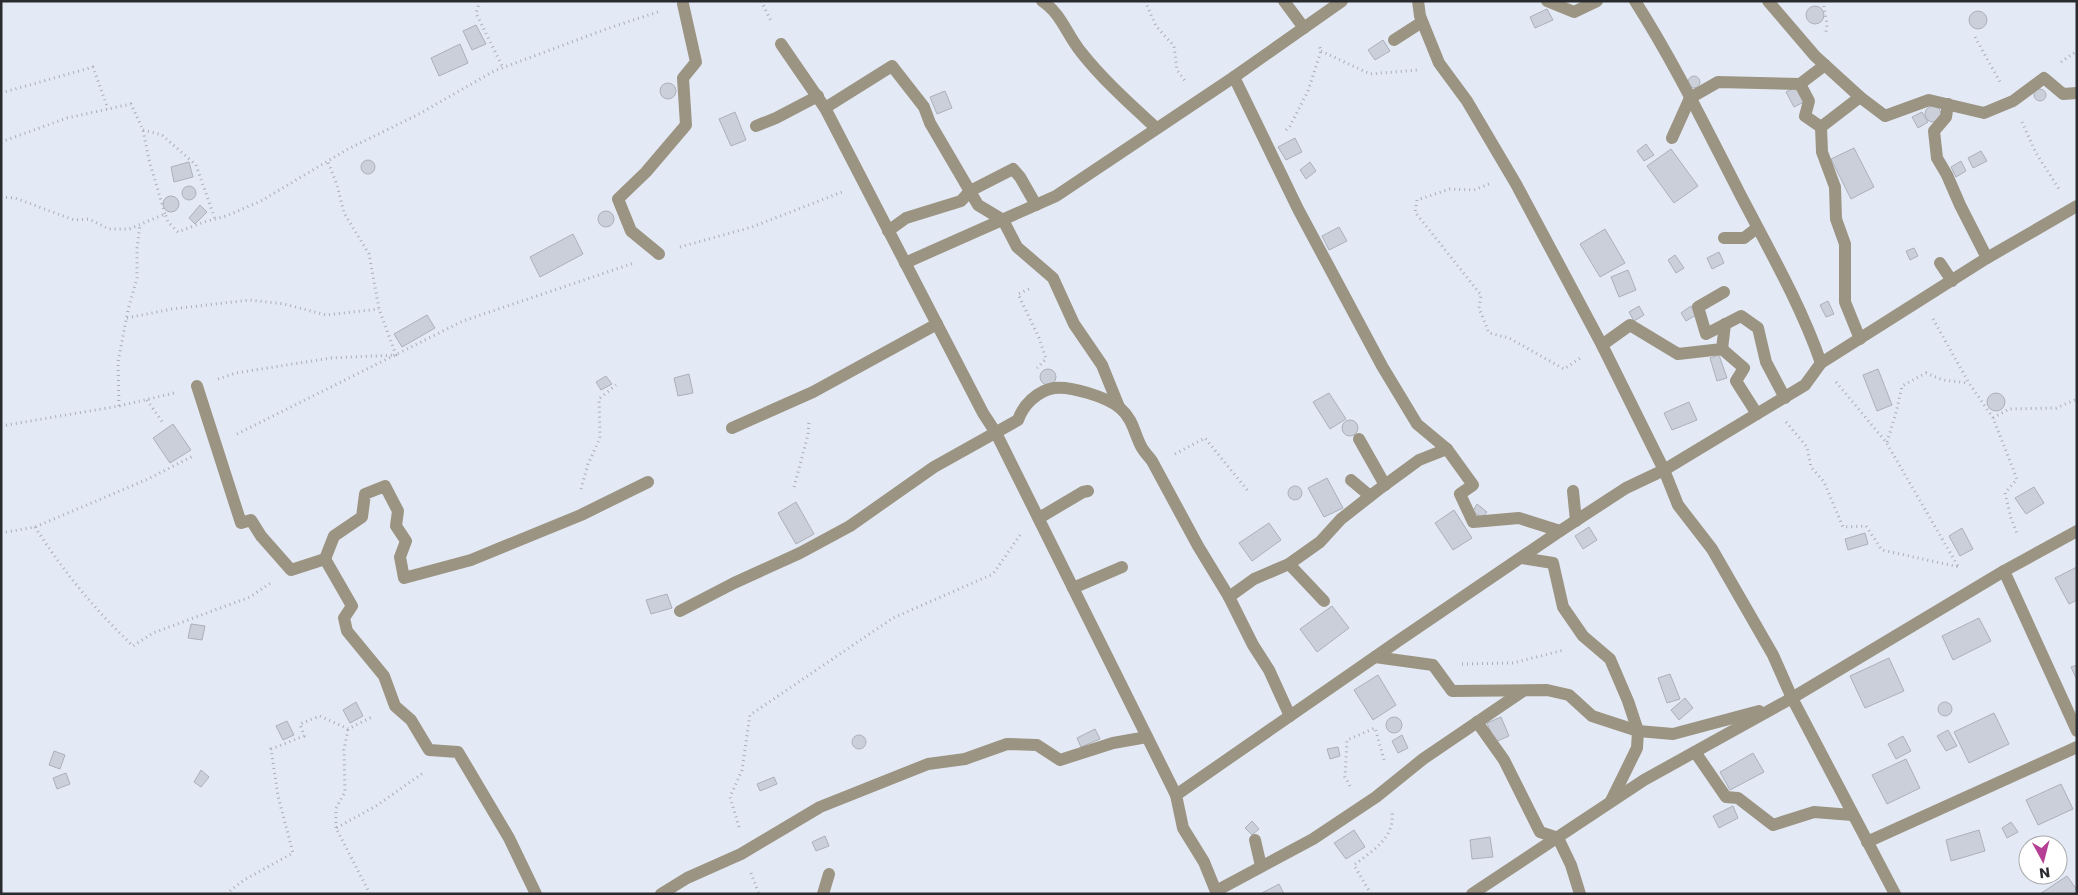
<svg xmlns="http://www.w3.org/2000/svg" width="2078" height="895" font-family="Poppins,sans-serif">
  <style>
    .building { fill: #cacfda; stroke: #abb0bb }
    .lines { fill: none; stroke-linecap: round; stroke-linejoin: round }
    .path { stroke: #a9aeb7; stroke-width: 3; stroke-dasharray: 1 4; stroke-linecap: butt }
    .minor { stroke: #9c9482; stroke-width: 12 }
  </style>
  <rect width="100%" height="100%" fill="#e4eaf5"/>
  <g class="building">
    <circle cx="1815" cy="15" r="9"/>
    <path d="M1547,9L1553,20L1535,28L1530,17Z"/>
    <circle cx="1978" cy="20" r="9"/>
    <path d="M476,25L486,44L472,50L463,31Z"/>
    <path d="M1383,40L1390,51L1375,60L1368,50Z"/>
    <path d="M460,44L468,63L439,76L431,58Z"/>
    <circle cx="1694" cy="82" r="6"/>
    <circle cx="668" cy="91" r="8"/>
    <path d="M1796,87L1804,102L1794,107L1786,92Z"/>
    <circle cx="2040" cy="95" r="6"/>
    <path d="M945,91L952,108L937,114L930,97Z"/>
    <circle cx="1933" cy="114" r="8"/>
    <path d="M735,112L746,140L731,146L719,119Z"/>
    <path d="M1922,112L1928,122L1918,128L1912,117Z"/>
    <path d="M1295,138L1302,152L1286,160L1278,147Z"/>
    <path d="M1646,144L1654,155L1644,161L1637,151Z"/>
    <path d="M1854,148L1874,187L1851,199L1831,159Z"/>
    <path d="M1671,149L1698,186L1674,203L1647,166Z"/>
    <path d="M1981,151L1987,161L1973,168L1968,158Z"/>
    <circle cx="368" cy="167" r="7"/>
    <path d="M1961,161L1966,171L1956,177L1951,167Z"/>
    <path d="M189,162L193,177L174,182L171,167Z"/>
    <path d="M1310,162L1316,171L1306,179L1300,170Z"/>
    <circle cx="189" cy="193" r="7"/>
    <circle cx="171" cy="204" r="8"/>
    <path d="M200,205L207,212L195,224L189,218Z"/>
    <circle cx="606" cy="219" r="8"/>
    <path d="M1339,227L1347,241L1329,250L1322,236Z"/>
    <path d="M1605,229L1625,263L1600,277L1580,244Z"/>
    <path d="M573,234L583,254L540,277L530,257Z"/>
    <path d="M1914,248L1918,256L1910,260L1906,251Z"/>
    <path d="M1719,252L1724,263L1712,269L1707,258Z"/>
    <path d="M1675,255L1684,268L1676,273L1668,260Z"/>
    <path d="M1628,270L1636,290L1619,297L1611,277Z"/>
    <path d="M1828,301L1834,314L1826,317L1820,305Z"/>
    <path d="M1639,306L1644,315L1634,321L1629,312Z"/>
    <path d="M1691,306L1696,315L1686,321L1681,313Z"/>
    <path d="M427,315L435,328L402,347L394,334Z"/>
    <path d="M1719,355L1727,378L1717,381L1710,358Z"/>
    <path d="M1878,369L1892,405L1877,411L1863,375Z"/>
    <circle cx="1048" cy="377" r="8"/>
    <path d="M689,374L693,393L678,396L674,378Z"/>
    <path d="M606,376L612,384L601,390L596,382Z"/>
    <circle cx="1996" cy="402" r="9"/>
    <path d="M1329,393L1346,419L1330,429L1313,402Z"/>
    <path d="M1689,402L1697,420L1672,430L1664,413Z"/>
    <circle cx="1350" cy="428" r="8"/>
    <path d="M173,424L191,450L170,463L153,438Z"/>
    <path d="M1327,478L1343,508L1324,517L1308,488Z"/>
    <circle cx="1295" cy="493" r="7"/>
    <path d="M2034,487L2044,503L2026,514L2015,498Z"/>
    <path d="M796,502L814,534L796,544L778,513Z"/>
    <path d="M1477,504L1487,512L1482,518L1473,511Z"/>
    <path d="M1454,510L1472,538L1453,550L1435,523Z"/>
    <path d="M1269,523L1281,540L1252,561L1239,543Z"/>
    <path d="M1589,527L1597,540L1583,549L1575,536Z"/>
    <path d="M1962,528L1973,549L1960,556L1949,536Z"/>
    <path d="M1865,533L1868,544L1848,550L1845,539Z"/>
    <path d="M2077,567V600L2069,604L2055,578Z"/>
    <path d="M667,594L672,608L651,614L646,600Z"/>
    <path d="M1332,606L1349,628L1317,652L1300,629Z"/>
    <path d="M1979,618L1991,641L1953,660L1942,636Z"/>
    <path d="M191,624L205,626L202,640L188,638Z"/>
    <path d="M1889,658L1904,691L1865,708L1850,676Z"/>
    <path d="M2077,665V680L2071,667Z"/>
    <path d="M1670,674L1680,699L1667,703L1658,678Z"/>
    <path d="M1378,675L1396,705L1373,720L1354,690Z"/>
    <path d="M1685,698L1693,708L1679,720L1671,710Z"/>
    <path d="M356,702L363,716L350,723L343,710Z"/>
    <circle cx="1945" cy="709" r="7"/>
    <path d="M1994,713L2009,744L1969,763L1954,732Z"/>
    <circle cx="1394" cy="725" r="8"/>
    <path d="M1501,717L1509,736L1495,742L1487,723Z"/>
    <path d="M287,721L294,735L283,740L276,726Z"/>
    <path d="M1095,729L1100,739L1081,747L1077,738Z"/>
    <path d="M1948,730L1957,746L1946,751L1937,736Z"/>
    <path d="M1402,735L1408,748L1398,753L1392,741Z"/>
    <circle cx="859" cy="742" r="7"/>
    <path d="M1903,736L1911,751L1896,759L1888,744Z"/>
    <path d="M1338,747L1340,756L1330,759L1327,749Z"/>
    <path d="M54,751L65,755L60,769L49,765Z"/>
    <path d="M1753,753L1764,772L1730,790L1720,772Z"/>
    <path d="M1906,759L1920,788L1887,804L1872,775Z"/>
    <path d="M201,770L209,777L201,787L194,782Z"/>
    <path d="M66,773L70,784L57,789L53,778Z"/>
    <path d="M774,777L777,784L760,791L757,784Z"/>
    <path d="M2061,784L2073,809L2038,825L2026,800Z"/>
    <path d="M1733,806L1738,818L1719,828L1713,816Z"/>
    <path d="M1252,821L1259,829L1252,835L1245,828Z"/>
    <path d="M2011,822L2018,832L2007,838L2002,828Z"/>
    <path d="M1354,830L1365,847L1346,859L1334,843Z"/>
    <path d="M1979,830L1985,851L1951,861L1946,840Z"/>
    <path d="M825,836L829,846L816,851L812,842Z"/>
    <path d="M1490,837L1493,857L1472,859L1470,840Z"/>
    <path d="M2067,876L2077,890V894H2040Z"/>
    <path d="M1279,884L1284,894H1263L1262,893Z"/>
  </g>
  <g class="lines">
    <g class="path">
      <path d="M480,1L476,13L503,68"/>
      <path d="M761,1L772,23"/>
      <path d="M1145,1L1156,26L1174,46L1177,70L1185,81"/>
      <path d="M1823,1L1827,24L1826,32"/>
      <path d="M1975,37L2000,82"/>
      <path d="M1321,51L1370,74L1418,70"/>
      <path d="M2061,62L2077,51"/>
      <path d="M1,93L93,67L108,109"/>
      <path d="M2022,122L2036,153L2059,189"/>
      <path d="M143,130L162,135L196,165L215,219"/>
      <path d="M1286,130L1290,126L1308,91L1321,51L1319,45"/>
      <path d="M1,142L67,118L131,104L143,130L149,160L165,214"/>
      <path d="M1489,184L1474,190L1450,189L1417,200L1415,212L1481,295L1479,308L1489,333L1509,338L1564,369L1582,357"/>
      <path d="M1,197L15,198L74,220L89,219L109,229H129L165,214L168,222L178,232L204,222L226,216L261,201L348,149L419,114L494,71L609,28L661,11"/>
      <path d="M680,247L752,227L842,192"/>
      <path d="M1029,289L1018,294L1039,338L1046,359L1037,368"/>
      <path d="M127,318L172,309L250,300L284,304L326,315L379,309"/>
      <path d="M1933,319L1969,383L1993,418L2017,479L2005,493L2011,518L2018,536"/>
      <path d="M218,379L236,373L331,358L396,355L379,309L369,254L344,213L337,185L328,162"/>
      <path d="M1836,382L1886,442L1959,568"/>
      <path d="M147,400L163,423"/>
      <path d="M119,406L118,362L128,310L137,278V249L140,224"/>
      <path d="M1993,418L2009,409L2056,408L2077,399"/>
      <path d="M1786,422L1807,447L1811,467L1824,482L1843,527L1866,526L1882,550L1959,567"/>
      <path d="M1,426L119,406L174,393"/>
      <path d="M237,434L463,321L634,263"/>
      <path d="M1887,442L1896,413L1902,386L1926,373L1943,380L1969,383"/>
      <path d="M1175,454L1205,438L1248,491"/>
      <path d="M794,487L808,435L809,420"/>
      <path d="M581,489L588,464L600,438L599,399L616,385"/>
      <path d="M35,527C63,571 95,610 133,646L153,633L250,597L272,582"/>
      <path d="M1,533L35,527L148,479L195,455"/>
      <path d="M1462,664L1513,663L1564,650"/>
      <path d="M1350,786L1345,777L1347,740L1375,728L1384,760"/>
      <path d="M739,827L730,797L742,770L750,715L893,618L993,574L1020,535"/>
      <path d="M336,828V808L345,792L344,750L348,729"/>
      <path d="M751,873L759,894"/>
      <path d="M226,894L244,880L293,853L278,796L271,749L304,736L300,724L320,716L348,729L374,716"/>
      <path d="M370,894L336,828L376,806L423,773"/>
      <path d="M1371,894L1354,865C1372,851 1395,838 1392,813"/>
    </g>
    <g class="minor">
      <path d="M1042,1C1061,13 1067,35 1081,52C1103,80 1130,104 1156,128"/>
      <path d="M1284,1L1304,28"/>
      <path d="M1418,1L1420,16L1439,63L1467,101L1516,184L1602,345L1664,470L1805,385L1821,363C1800,303 1768,248 1739,192C1706,128 1674,62 1635,1"/>
      <path d="M1547,1L1574,12L1597,1"/>
      <path d="M1768,1L1815,56L1860,97L1821,127L1822,152L1835,187L1836,219L1845,244V302L1860,339"/>
      <path d="M1394,40L1422,22"/>
      <path d="M781,44L825,108L983,413L996,433L1176,795"/>
      <path d="M1234,77L1298,209L1382,366L1417,424L1447,449L1473,485L1460,494L1473,522L1519,518L1560,531"/>
      <path d="M1860,97L1885,116L1929,100L1984,113L2013,101L2044,78L2063,94L2077,93"/>
      <path d="M1948,104L1946,117L1934,131L1937,158L1947,175L1960,205L1987,258"/>
      <path d="M825,108L892,66L924,107L930,123L978,205L1003,220L1017,247L1053,278L1074,324L1102,365L1119,407"/>
      <path d="M756,126L776,118L818,96"/>
      <path d="M1821,127L1805,116L1809,101L1800,84L1825,65"/>
      <path d="M1672,138L1690,98L1718,82L1800,84"/>
      <path d="M888,231L906,218L961,201L970,191L1013,169L1020,177L1036,205"/>
      <path d="M1724,238H1744L1757,228"/>
      <path d="M659,254L631,231L618,199L646,172L686,125L683,78L696,62L683,4"/>
      <path d="M905,263L1056,196L1234,77L1342,1"/>
      <path d="M1940,263L1952,281"/>
      <path d="M1724,292L1698,307L1706,334L1741,316L1758,328L1766,362L1785,398"/>
      <path d="M1602,345L1630,325L1678,354L1722,349L1725,324"/>
      <path d="M1722,349L1744,368L1736,381L1757,414"/>
      <path d="M1821,363L1987,258L2077,206"/>
      <path d="M197,386L241,523L251,520L261,536L291,570L325,559L352,606L344,618L347,631L384,676L395,706L411,720L429,750L458,752L509,838L536,894"/>
      <path d="M732,428L813,392L937,324"/>
      <path d="M1359,439L1385,485"/>
      <path d="M1351,480L1370,496"/>
      <path d="M1573,491L1576,521"/>
      <path d="M1039,518L1083,492L1088,491"/>
      <path d="M1522,558L1553,563L1563,607L1583,636L1610,659L1628,701L1638,731L1637,748L1611,801"/>
      <path d="M325,559L334,536L362,517L365,494L385,486L398,511L396,526L406,541L400,557L404,578L471,560L581,515L648,482"/>
      <path d="M1289,564L1324,601"/>
      <path d="M2004,571L2077,731"/>
      <path d="M1073,588L1122,567"/>
      <path d="M1229,597L1254,579L1289,564L1320,542L1341,519L1378,490L1419,460L1447,449"/>
      <path d="M680,611L734,583L800,553L850,526L934,467L1018,420C1023,405 1037,391 1054,388C1071,386 1107,397 1120,408C1134,420 1134,434 1142,448C1145,453 1149,457 1152,461L1198,546L1229,597L1253,645L1269,670L1290,716"/>
      <path d="M1375,657L1433,665L1452,691L1547,690L1569,695L1592,716L1638,731L1673,734L1759,711"/>
      <path d="M1477,722L1504,760L1540,832L1558,838L1571,865L1580,894"/>
      <path d="M1695,752L1726,797L1738,798L1773,825L1814,812L1852,815"/>
      <path d="M1255,840L1261,866"/>
      <path d="M1867,842L2077,747"/>
      <path d="M1216,891L1313,839L1376,797L1423,759L1523,691"/>
      <path d="M661,894L687,878L741,854L820,807L928,764L965,759L1007,744L1037,745L1060,760L1113,743L1147,737"/>
      <path d="M823,894L829,874"/>
      <path d="M1217,894L1204,862L1183,828L1176,795L1398,641L1560,531L1626,488L1664,470L1678,505L1712,549L1773,655L1792,698L1895,894"/>
      <path d="M1472,894L1644,780L1792,698L2004,571L2077,531"/>
    </g>
  </g>
  <rect width="2078" height="895" fill="none" stroke="#292b2f" stroke-width="5"/>
  <g transform="translate(2043 860) rotate(173)"><circle r="24" fill="#ffffff" stroke="#a9aaac"/>
  <path d="M0-4L9 19L0 12L-9 19Z" fill="#b53f95"/>
  <text y="-8" font-size="14" font-weight="bold" text-anchor="middle" fill="#292b2f">N</text>
  </g>
</svg>
